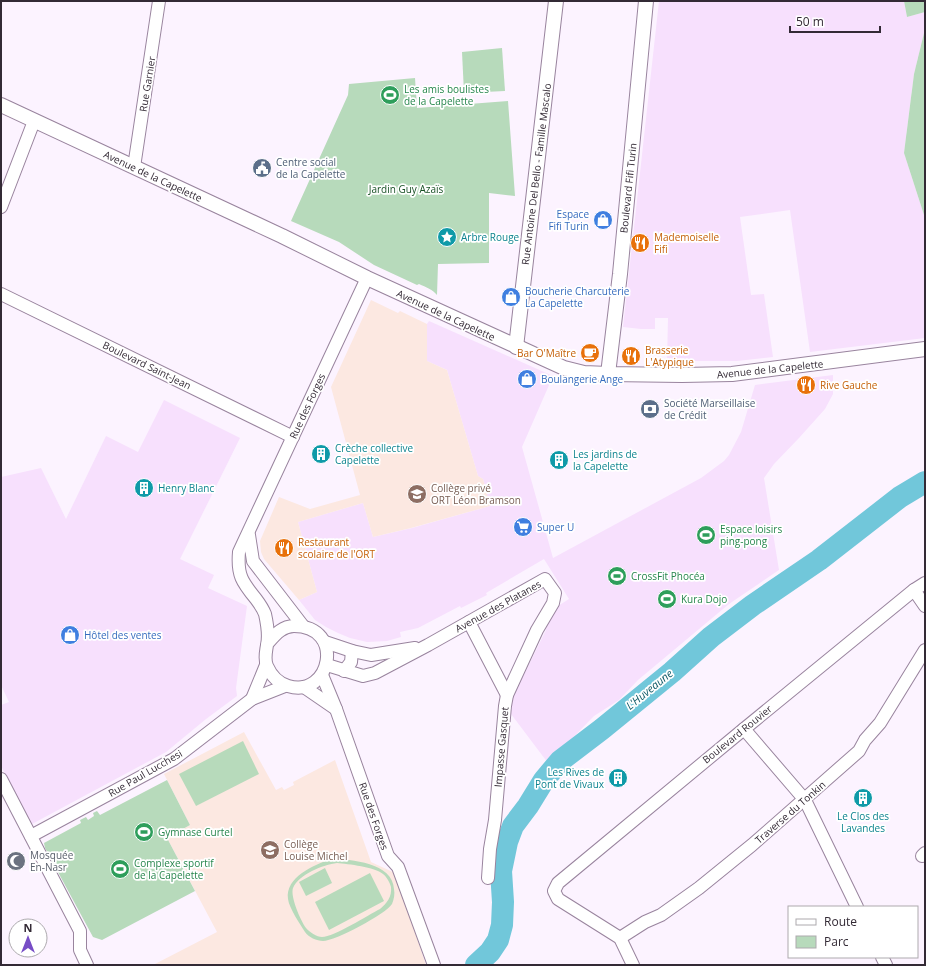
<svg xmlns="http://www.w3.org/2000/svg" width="926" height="966" font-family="'Open Sans',sans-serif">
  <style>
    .built { fill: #f7e0fd }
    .education { fill: #fce8e1 }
    .green { fill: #b7dabb; fill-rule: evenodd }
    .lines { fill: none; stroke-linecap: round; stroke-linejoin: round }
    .river { stroke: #71c7da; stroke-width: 22 }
    .minor-casing { stroke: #99849e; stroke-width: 14 }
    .tertiary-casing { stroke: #99849e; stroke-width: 16 }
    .minor { stroke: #fff; stroke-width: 12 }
    .tertiary { stroke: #fff; stroke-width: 14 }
    .labels { text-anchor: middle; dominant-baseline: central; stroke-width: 3.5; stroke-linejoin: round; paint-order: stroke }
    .street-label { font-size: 10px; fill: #332a35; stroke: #fff }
    .leisure-label { font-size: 10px; fill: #27864d; stroke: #fff; text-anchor: start }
    .service-label { font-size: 10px; fill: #4e5e75; stroke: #fff; text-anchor: start }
    .park-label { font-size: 10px; fill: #175024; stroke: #fff }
    .shop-label { font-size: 10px; fill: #366cbe; stroke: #fff; text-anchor: start }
    .culture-label { font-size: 10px; fill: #0d838f; stroke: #fff; text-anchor: start }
    .food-label { font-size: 10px; fill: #c56008; stroke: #fff; text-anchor: start }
    .education-label { font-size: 10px; fill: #785e54; stroke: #fff; text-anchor: start }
    .worship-label { font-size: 10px; fill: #5b616d; stroke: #fff; text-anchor: start }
    .water-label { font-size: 11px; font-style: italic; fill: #0e5966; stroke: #fff }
  </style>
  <rect width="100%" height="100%" fill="#fcf3ff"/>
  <g class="built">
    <path d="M659,1H904L907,17L925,12V29L914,74L904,153L925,218V338L810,352L790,210L740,217L751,295L764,294L773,357L737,361H667L668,318H655V329H641L623,327Z"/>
    <path d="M429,321L553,376L522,447L553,558L701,478L724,461L729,455L741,432L755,385L833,375V394L825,409L799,438L774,464L764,478L779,570L729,604L638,680L619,700L594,716L548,763L511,714L513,697L546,630L545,627L558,606L569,599L544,559L486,593L487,595L461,608L460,606L418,628L400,632L401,637L387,641L367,642L350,638L338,633L326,627L315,620L299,600L317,592L298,522L363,503L373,537L412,528L490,506L483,479L478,476L447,370L427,361V324Z"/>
    <path d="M164,400L240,438L180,559L214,575L208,588L247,606L236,688L237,696L206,719L166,752L32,824L1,766V705L9,702L1,685V477L41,468L66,519L106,436L138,452Z"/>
  </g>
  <g class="education">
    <path d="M371,300L398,313L400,311L427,324V361L447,370L478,476L483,479L490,506L411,528L373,537L363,503L298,522L317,592L299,600L264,559L261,552L260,541L279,497L310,509L360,495L331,387Z"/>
    <path d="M244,732L276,790L282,787L284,790L294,785L293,782L335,760L371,862L395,873L426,965H153L217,932L167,838L190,825L164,774Z"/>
  </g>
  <g class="green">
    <path d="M904,1H925V12L907,17Z"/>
    <path d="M925,29V218L904,153L914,74Z"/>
    <path d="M502,48L505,91L464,93L462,52Z"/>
    <path d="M415,78L417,108L508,101L515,196L489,193V263L438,264L437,295C433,290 426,287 419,284L417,285L374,265L339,242L291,221L348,95L349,84Z"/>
    <path d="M243,741L259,774L196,806L179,774Z"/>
    <path d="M167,780L190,825L167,838L195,891L102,940L93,937L45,848L44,843L81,823L80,820L86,817L88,820L94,816L93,813L97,811L100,815Z"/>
    <path d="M331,859C351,859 393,863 394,889C395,894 394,899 392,904C386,914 335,941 323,941C317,941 308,937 305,932C300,924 289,908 288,899C285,877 314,865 331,859ZM337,863C348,864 375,867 383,874C387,877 390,883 391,887C392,897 387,903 380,909C368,915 334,937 322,937C317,937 309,932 306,928C301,921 290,897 293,888C299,874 323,865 337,863Z"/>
    <path d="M325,868L332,883L306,896L299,882Z"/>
    <path d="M370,873L384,901L329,930L315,902Z"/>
  </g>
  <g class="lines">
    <path class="river" d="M476,965L490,952L498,940L502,925L503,902L501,871L507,842L513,826L528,806L544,780L560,761L602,729L672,672L711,637L753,605L819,560L900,497L925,482"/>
    <defs>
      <g id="minor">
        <path d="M134,167L159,1"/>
        <path d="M1,207L34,121"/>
        <path d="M1,294L293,437"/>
        <path d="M249,535L253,561L303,626"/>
        <path d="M914,590L925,606"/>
        <path d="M469,622L507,695"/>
        <path d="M325,642L352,651L371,655L415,648"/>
        <path d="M267,644C275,635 282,626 294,626C346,626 331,699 288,686C278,683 271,675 267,666C264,659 266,652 267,645C269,636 267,623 265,614C263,609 259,603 256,599C242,582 237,575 239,552L367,278"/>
        <path d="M327,665L363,676L375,673L428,645L545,579L555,593L553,603L537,630L507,695L505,706L495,820L490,849L488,878"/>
        <path d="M344,671L351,662L352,651"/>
        <path d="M322,675L336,709L388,856L398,867L434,965"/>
        <path d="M304,687L336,709"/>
        <path d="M252,699L266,665"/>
        <path d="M744,729L805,800L857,907"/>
        <path d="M1,779L80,931V950L87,965"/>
        <path d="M31,836L174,759L252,699L285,686"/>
        <path d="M922,856L925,853"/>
        <path d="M620,938L645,922L661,915L699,888L752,845L859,751L865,740L880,723L925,650"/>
        <path d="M882,957L886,965"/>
        <path d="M633,965L620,938L558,899L554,891L558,883L744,729L914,590L925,583"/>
      </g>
      <g id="tertiary">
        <path d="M1,105L282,236L367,278L564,368L584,373L608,374L682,375L732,374L925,349"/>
        <path d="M516,347L556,1"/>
        <path d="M608,374L620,274L646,1"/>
      </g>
    </defs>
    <use href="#minor" class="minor-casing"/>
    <use href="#tertiary" class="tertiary-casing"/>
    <use href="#minor" class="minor"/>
    <use href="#tertiary" class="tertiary"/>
  </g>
  <defs>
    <symbol id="stadium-disc" viewBox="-11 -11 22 22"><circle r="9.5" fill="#2e9e5b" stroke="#fff"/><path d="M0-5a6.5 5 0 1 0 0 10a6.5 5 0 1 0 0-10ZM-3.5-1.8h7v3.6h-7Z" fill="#fff"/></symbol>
    <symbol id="civic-disc" viewBox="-11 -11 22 22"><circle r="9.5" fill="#5c6f8a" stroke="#fff"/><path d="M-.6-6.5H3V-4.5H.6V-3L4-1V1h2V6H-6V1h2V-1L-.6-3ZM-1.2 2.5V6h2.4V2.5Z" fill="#fff"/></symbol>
    <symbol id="shop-disc" viewBox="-11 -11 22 22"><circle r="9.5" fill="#3f7fe0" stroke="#fff"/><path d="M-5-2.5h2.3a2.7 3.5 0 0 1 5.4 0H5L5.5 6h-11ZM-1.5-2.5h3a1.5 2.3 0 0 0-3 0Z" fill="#fff"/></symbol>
    <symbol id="sight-disc" viewBox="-11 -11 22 22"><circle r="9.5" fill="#0f9aa8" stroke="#fff"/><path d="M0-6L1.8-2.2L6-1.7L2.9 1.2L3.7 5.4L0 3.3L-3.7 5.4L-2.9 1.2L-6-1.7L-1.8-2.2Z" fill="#fff"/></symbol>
    <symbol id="restaurant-disc" viewBox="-11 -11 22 22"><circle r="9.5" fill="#e8710a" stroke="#fff"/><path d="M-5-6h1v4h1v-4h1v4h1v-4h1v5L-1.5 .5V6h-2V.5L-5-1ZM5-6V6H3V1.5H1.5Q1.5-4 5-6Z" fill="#fff"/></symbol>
    <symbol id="cafe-disc" viewBox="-11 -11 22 22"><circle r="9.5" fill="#e8710a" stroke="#fff"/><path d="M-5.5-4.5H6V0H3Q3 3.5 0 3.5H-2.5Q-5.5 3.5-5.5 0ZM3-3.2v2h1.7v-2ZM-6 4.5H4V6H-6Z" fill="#fff"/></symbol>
    <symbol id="bank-disc" viewBox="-11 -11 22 22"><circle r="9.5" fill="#5c6f8a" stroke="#fff"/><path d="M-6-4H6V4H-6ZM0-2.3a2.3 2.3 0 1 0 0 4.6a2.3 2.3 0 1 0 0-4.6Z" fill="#fff"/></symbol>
    <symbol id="building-disc" viewBox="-11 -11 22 22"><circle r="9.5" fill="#0f9aa8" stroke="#fff"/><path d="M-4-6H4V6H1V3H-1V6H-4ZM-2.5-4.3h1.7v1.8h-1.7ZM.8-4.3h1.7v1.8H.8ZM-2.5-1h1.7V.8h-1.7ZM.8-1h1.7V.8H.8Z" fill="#fff"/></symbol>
    <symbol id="school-disc" viewBox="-11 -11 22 22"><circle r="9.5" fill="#8d6e63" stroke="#fff"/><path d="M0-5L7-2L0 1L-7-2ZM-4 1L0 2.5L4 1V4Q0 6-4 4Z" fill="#fff"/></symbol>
    <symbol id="supermarket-disc" viewBox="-11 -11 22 22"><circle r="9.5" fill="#3f7fe0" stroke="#fff"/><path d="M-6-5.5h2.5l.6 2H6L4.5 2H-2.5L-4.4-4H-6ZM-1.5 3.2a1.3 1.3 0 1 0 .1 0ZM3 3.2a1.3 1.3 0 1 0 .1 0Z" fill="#fff"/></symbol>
    <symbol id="mosque-disc" viewBox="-11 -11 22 22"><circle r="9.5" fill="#6b7280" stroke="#fff"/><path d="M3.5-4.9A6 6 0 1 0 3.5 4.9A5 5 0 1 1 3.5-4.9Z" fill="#fff"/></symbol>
  </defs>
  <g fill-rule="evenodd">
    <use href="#stadium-disc" x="379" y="84" width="22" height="22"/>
    <use href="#civic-disc" x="251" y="157" width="22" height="22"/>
    <use href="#shop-disc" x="592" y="209" width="22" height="22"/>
    <use href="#sight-disc" x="436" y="226" width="22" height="22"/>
    <use href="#restaurant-disc" x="629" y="232" width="22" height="22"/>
    <use href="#shop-disc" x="500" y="286" width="22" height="22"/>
    <use href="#cafe-disc" x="579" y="342" width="22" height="22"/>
    <use href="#restaurant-disc" x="620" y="345" width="22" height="22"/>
    <use href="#shop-disc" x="516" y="368" width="22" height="22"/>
    <use href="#restaurant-disc" x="795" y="374" width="22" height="22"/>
    <use href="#bank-disc" x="639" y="398" width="22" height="22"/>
    <use href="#building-disc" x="310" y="443" width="22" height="22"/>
    <use href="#building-disc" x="548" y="449" width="22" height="22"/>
    <use href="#building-disc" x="133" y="477" width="22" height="22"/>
    <use href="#school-disc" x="406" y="483" width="22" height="22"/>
    <use href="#supermarket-disc" x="512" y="516" width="22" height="22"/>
    <use href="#stadium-disc" x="695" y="524" width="22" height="22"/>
    <use href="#restaurant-disc" x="273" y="537" width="22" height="22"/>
    <use href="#stadium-disc" x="606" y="565" width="22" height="22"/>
    <use href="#stadium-disc" x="656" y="588" width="22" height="22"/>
    <use href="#shop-disc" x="59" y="624" width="22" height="22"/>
    <use href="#building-disc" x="607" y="767" width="22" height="22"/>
    <use href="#building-disc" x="852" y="787" width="22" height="22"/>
    <use href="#stadium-disc" x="133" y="821" width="22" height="22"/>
    <use href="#school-disc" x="259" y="839" width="22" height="22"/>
    <use href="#mosque-disc" x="5" y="850" width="22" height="22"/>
    <use href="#stadium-disc" x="109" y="858" width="22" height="22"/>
  </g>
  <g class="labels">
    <g class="street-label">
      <text transform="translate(147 84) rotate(-81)">Rue Garnier</text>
      <text transform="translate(536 174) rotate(-83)">Rue Antoine Del Bello - Famille Mascalo</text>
      <text transform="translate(153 176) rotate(25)">Avenue de la Capelette</text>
      <text transform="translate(628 188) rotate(-84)">Boulevard Fifi Turin</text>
      <text transform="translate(446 315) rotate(25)">Avenue de la Capelette</text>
      <text transform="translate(147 365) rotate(26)">Boulevard Saint-Jean</text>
      <text transform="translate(770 369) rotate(-6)">Avenue de la Capelette</text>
      <text transform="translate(307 406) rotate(-65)">Rue des Forges</text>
      <text transform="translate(498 606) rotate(-29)">Avenue des Platanes</text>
      <text transform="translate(737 734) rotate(-39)">Boulevard Rouvier</text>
      <text transform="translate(501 747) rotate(-85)">Impasse Gasquet</text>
      <text transform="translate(145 773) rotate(-30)">Rue Paul Lucchesi</text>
      <text transform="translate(790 812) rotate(-41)">Traverse du Tonkin</text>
      <text transform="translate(374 816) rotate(71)">Rue des Forges</text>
    </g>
    <g class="leisure-label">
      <text x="404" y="89">Les amis boulistes<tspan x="404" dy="12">de la Capelette</tspan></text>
      <text x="720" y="529">Espace loisirs<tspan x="720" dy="12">ping-pong</tspan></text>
      <text x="631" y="576">CrossFit Phocéa</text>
      <text x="681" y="599">Kura Dojo</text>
      <text x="158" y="832">Gymnase Curtel</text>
      <text x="134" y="863">Complexe sportif<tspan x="134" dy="12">de la Capelette</tspan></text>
    </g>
    <g class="service-label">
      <text x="276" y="162">Centre social<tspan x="276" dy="12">de la Capelette</tspan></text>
      <text x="664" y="403">Société Marseillaise<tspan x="664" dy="12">de Crédit</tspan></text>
    </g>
    <g class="park-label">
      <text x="406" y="189">Jardin Guy Azaïs</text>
    </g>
    <g class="shop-label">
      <text x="589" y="214" text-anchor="end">Espace<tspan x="589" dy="12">Fifi Turin</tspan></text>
      <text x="525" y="291">Boucherie Charcuterie<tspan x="525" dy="12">La Capelette</tspan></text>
      <text x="541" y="379">Boulangerie Ange</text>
      <text x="537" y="527">Super U</text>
      <text x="84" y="635">Hôtel des ventes</text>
    </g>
    <g class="culture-label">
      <text x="461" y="237">Arbre Rouge</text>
      <text x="335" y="448">Crèche collective<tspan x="335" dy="12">Capelette</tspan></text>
      <text x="573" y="454">Les jardins de<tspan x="573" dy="12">la Capelette</tspan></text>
      <text x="158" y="488">Henry Blanc</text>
      <text x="604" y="772" text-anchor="end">Les Rives de<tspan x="604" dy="12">Pont de Vivaux</tspan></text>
      <text x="863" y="816" text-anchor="middle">Le Clos des<tspan x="863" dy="12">Lavandes</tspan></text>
    </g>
    <g class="food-label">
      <text x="654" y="237">Mademoiselle<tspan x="654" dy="12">Fifi</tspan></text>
      <text x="645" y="350">Brasserie<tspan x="645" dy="12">L'Atypique</tspan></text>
      <text x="576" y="353" text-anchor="end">Bar O'Maître</text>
      <text x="820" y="385">Rive Gauche</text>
      <text x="298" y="542">Restaurant<tspan x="298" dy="12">scolaire de l'ORT</tspan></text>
    </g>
    <g class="education-label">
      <text x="431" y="488">Collège privé<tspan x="431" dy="12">ORT Léon Bramson</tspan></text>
      <text x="284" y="844">Collège<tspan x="284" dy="12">Louise Michel</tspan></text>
    </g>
    <g class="worship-label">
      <text x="30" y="855">Mosquée<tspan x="30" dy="12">En-Nasr</tspan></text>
    </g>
    <g class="water-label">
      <text transform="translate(649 689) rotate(-39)">L'Huveaune</text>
    </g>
  </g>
  <rect width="926" height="966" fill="none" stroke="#332a35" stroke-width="4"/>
  <rect x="788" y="906" width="130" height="52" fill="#ffffff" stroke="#adaaae"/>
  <rect x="796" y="919" width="20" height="6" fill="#ffffff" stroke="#adaaae"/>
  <text x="824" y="926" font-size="12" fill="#332a35">Route</text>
  <rect x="796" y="936" width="20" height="12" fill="#b7dabb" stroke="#adaaae"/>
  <text x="824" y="946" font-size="12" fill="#332a35">Parc</text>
  <g transform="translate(28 938)"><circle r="19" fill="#ffffff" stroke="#adaaae"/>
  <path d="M0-3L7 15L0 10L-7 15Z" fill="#774dc6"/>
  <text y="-6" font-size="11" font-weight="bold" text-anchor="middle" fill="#332a35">N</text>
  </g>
  <path d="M790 26v6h90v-6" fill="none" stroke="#332a35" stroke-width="2"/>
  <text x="796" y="26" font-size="12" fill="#332a35" stroke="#ffffff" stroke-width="3" paint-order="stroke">50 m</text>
</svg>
